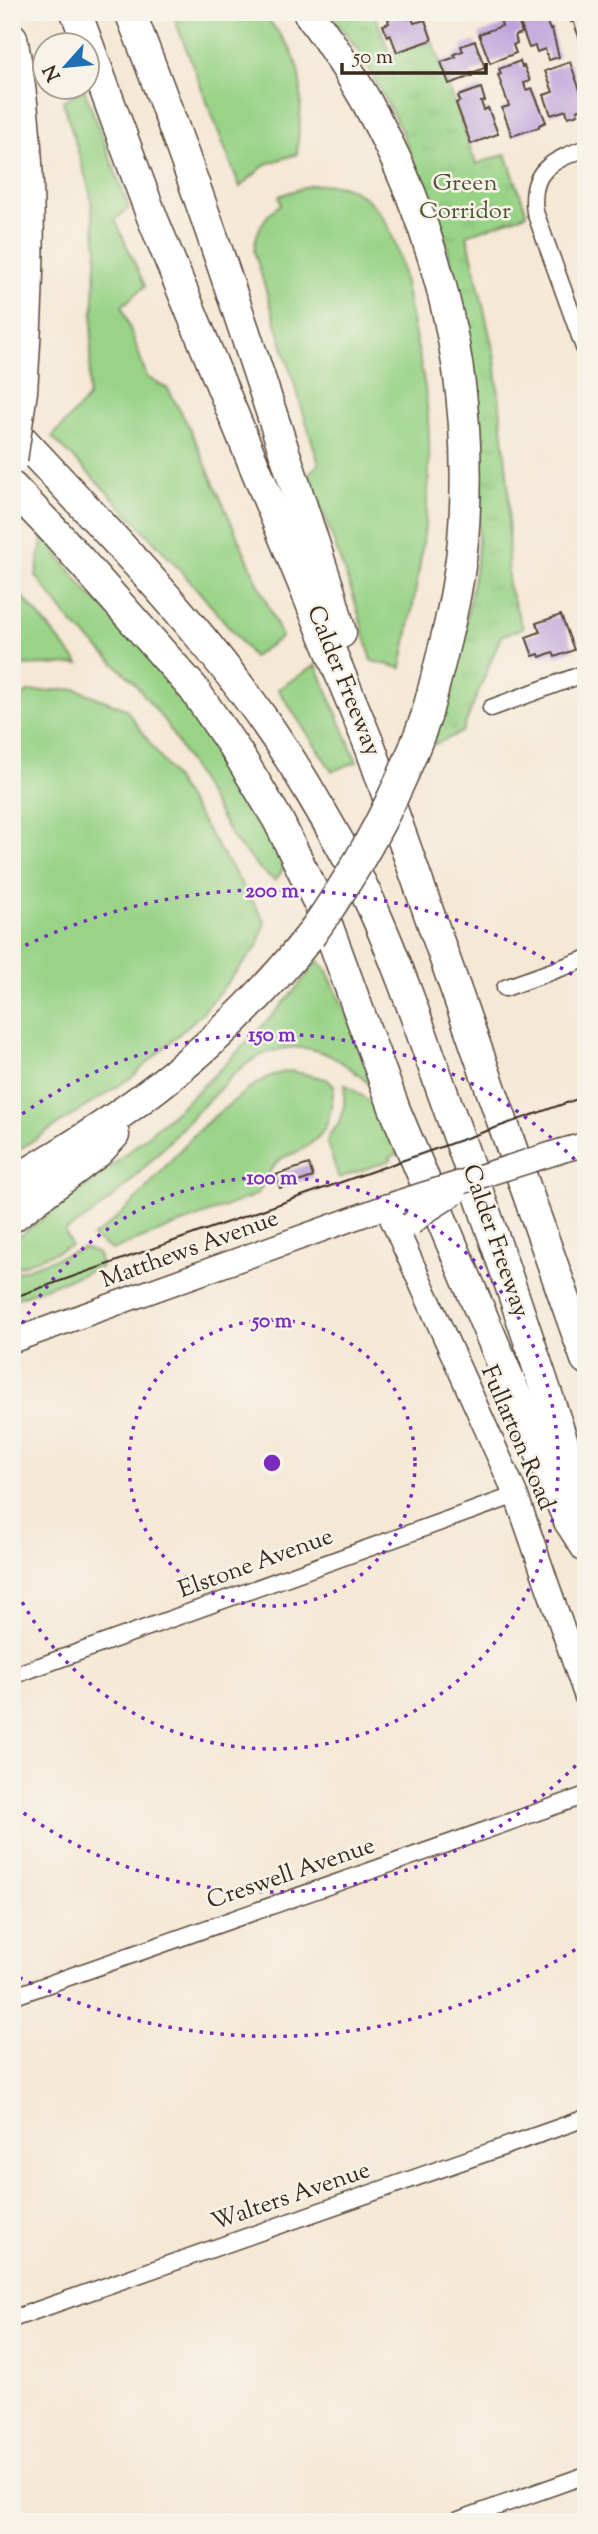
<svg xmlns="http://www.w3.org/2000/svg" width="598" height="2534" font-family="'Sorts Mill Goudy',serif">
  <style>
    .grass { fill: #99d387; stroke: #6a7e52; stroke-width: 2 }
    .park { fill: url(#park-tufts); stroke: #6a7e52; stroke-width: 2 }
    .building { fill: #bda2db }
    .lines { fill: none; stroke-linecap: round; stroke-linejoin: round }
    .street-casing { stroke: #574639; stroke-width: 19 }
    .secondary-casing { stroke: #574639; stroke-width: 26 }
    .highway-casing { stroke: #574639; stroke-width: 33 }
    .street { stroke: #fff; stroke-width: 16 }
    .secondary { stroke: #fff; stroke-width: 23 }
    .highway { stroke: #fff; stroke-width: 30 }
    .tram { stroke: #3b2a1e; stroke-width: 2 }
    .secondary-bridge-casing { stroke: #574639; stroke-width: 26; stroke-linecap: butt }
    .highway-bridge-casing { stroke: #574639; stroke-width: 33; stroke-linecap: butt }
    .secondary-bridge { stroke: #fff; stroke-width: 23 }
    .highway-bridge { stroke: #fff; stroke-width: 30 }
    .ring { fill: none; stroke: #7b2cbf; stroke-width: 3.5; stroke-dasharray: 3.5 7 }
    .labels { text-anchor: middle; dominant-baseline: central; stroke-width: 5; stroke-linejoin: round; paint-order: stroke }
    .park-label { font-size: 24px; fill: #525438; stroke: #f7f3e8 }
    .street-label { font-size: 24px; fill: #3b2a1e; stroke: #f7f3e8 }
    .centre { fill: #7b2cbf; stroke: #f7f3e8; stroke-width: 3.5 }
    .ring-label { font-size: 21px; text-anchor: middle; font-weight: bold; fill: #7b2cbf; stroke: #f7f3e8; stroke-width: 5; stroke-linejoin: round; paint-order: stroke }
  </style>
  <defs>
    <pattern id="park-tufts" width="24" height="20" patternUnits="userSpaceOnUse" patternTransform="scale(1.75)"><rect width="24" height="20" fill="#99d387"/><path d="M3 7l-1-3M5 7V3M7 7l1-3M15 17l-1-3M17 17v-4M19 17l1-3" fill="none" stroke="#85b574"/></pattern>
  </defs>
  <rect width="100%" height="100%" fill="#f7f3e8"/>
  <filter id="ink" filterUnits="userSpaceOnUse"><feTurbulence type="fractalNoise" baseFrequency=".0143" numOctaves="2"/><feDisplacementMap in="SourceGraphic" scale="14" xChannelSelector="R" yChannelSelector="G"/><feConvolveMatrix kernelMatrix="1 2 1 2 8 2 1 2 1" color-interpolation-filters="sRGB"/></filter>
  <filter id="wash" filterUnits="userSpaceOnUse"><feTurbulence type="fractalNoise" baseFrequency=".00686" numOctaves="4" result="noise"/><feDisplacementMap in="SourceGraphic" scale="28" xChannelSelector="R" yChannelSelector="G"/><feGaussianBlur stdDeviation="1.57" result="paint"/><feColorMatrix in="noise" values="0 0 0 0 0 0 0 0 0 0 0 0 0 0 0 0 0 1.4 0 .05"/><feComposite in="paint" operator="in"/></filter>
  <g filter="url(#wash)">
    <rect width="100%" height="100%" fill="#f5e8d5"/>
    <g class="grass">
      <path d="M172,12H264C271,26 283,36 290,49C308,81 299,119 297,154L266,164L240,187Z"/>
      <path d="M84,89L129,208L115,220L145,286L122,306L147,377L168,389L189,427L282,637L253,657C192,579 123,506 52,437L88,398L97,247L90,192L63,101Z"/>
      <path d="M311,185C323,185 336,183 348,188C394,206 401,263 409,305C414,333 421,361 425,388C438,482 419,577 401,668L372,661L353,595L309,473L319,464L254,251C256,230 264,216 281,204L279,196Z"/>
      <path d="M43,536L88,593L164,662L290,859L275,881L260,869L234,840L166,723L132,680L73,624L36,576Z"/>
      <path d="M18,591L79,664L12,666V617Z"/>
      <path d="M316,665L357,762L332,771L278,689Z"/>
      <path d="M76,689L126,709L169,770L265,921L258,946L202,1013L132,1077L12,1154V704L28,692Z"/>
      <path d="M318,960L326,969L385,1099C363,1078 341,1056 311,1049C294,1045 273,1049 258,1057C241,1065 227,1081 214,1095C167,1139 123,1201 65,1231L71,1246L12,1269V1241C96,1181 177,1116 248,1041C273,1015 298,989 318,960Z"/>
      <path d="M291,1071L326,1079L334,1085C330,1116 331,1133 301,1150C294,1154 287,1155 281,1159C268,1167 266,1185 256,1195L112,1250L92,1237C133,1210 160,1170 194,1135C206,1122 221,1111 235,1100C253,1085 267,1074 291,1071Z"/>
      <path d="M345,1084L372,1103L389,1121L402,1152L390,1157L391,1160L339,1178L327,1143L329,1135L339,1123L344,1106Z"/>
      <path d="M84,1248L98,1254L101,1267L12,1300V1274Z"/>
    </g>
    <path class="park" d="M329,12H374L390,55L432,40L476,164L506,154L527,214L467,235L495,358L509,493L508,585L523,628L501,636L462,732L433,745L460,656L477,559L481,476L474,371L448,248L399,126L363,57Z"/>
    <g id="blocks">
      <g class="building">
        <path d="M406,12L409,19L412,18L414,23L425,20L432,40L397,52L390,34L387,36L383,25L389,23L388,19Z"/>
        <path d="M531,12H543L550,30L552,29L559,57L549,60L545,49L537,52L535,46L529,48L518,17Z"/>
        <path d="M567,12H586V56L573,21L571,22Z"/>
        <path d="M516,15L522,33L515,35L517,43L513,45L516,53L490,63L479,34L502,26L500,20Z"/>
        <path d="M475,41L485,68L471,73L472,76L449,84L441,62L456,57L454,54L463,51L461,46Z"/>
        <path d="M520,61L522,67L524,66L530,81L524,83L526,90L532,88L546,122L539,125V127L512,136L502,108L509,106L498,75L501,74L499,69Z"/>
        <path d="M570,62L586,107L577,110L578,114L568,117L566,110L551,115L544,95L553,92L545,71Z"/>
        <path d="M481,88L485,101L481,102L484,110L488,108L498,134L471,144L456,103L460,101L458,96Z"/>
        <path d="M561,615L574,650L555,657L553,652L540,657L539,654L533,656L526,637L540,632L536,623Z"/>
        <path d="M309,1164L313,1177L280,1188L276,1175Z"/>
      </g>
    </g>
  </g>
  <g filter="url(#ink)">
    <use href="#blocks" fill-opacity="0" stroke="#574639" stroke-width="2"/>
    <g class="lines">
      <defs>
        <g id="street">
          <path d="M586,148C552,161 529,170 535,212L586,353"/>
          <path d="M491,708L586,673"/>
          <path d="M505,988L586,959"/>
          <path d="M12,1676L516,1495"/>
          <path d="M12,1997L586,1795"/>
          <path d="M12,2319L586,2118"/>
          <path d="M453,2522L586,2475"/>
        </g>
        <g id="secondary">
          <path d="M564,1150L586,1144"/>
          <path d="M386,1206L516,1495L586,1696"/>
          <path d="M12,1341L399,1202"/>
        </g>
        <g id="highway">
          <path d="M76,12L152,217L371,749L586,1359"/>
          <path d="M130,12C205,202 266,397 330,592L341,633"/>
          <path d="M308,12C422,164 479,350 463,540C458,600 441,659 426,717"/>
          <path d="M12,38C35,154 30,274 22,391"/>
          <path d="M12,429C117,542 227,652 306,785C330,826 355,868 374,911C403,976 425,1044 449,1110C497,1243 542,1378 586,1512"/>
          <path d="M12,487L57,534L193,688L237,752L278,820L321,908L395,1110L569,1521L586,1547"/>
          <path d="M12,1182C131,1114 225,1043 310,936"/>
          <path d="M12,1217L98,1152L114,1135"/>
        </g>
      </defs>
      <use href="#street" class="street-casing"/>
      <use href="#secondary" class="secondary-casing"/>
      <use href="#highway" class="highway-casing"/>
      <use href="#street" class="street"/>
      <use href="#secondary" class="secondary"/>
      <use href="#highway" class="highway"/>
      <path class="tram" d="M12,1298L586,1096"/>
      <defs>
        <g id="secondary-bridge">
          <path d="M402,1201L564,1150"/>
          <path d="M411,1224L425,1212L455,1193"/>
        </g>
        <g id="highway-bridge">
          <path d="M12,460L22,391"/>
          <path d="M310,936C359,868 398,796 426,717"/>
        </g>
      </defs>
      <use href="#secondary-bridge" class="secondary-bridge-casing"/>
      <use href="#highway-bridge" class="highway-bridge-casing"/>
      <use href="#secondary-bridge" class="secondary-bridge"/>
      <use href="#highway-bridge" class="highway-bridge"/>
    </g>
  </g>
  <g class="ring">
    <circle cx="272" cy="1463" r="143"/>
    <path d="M13 1342A286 286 0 1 1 13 1584"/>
    <path d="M583 1758A429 429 0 0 1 14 1806M14 1120A429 429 0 0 1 583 1168"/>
    <path d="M584 1944A573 573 0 0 1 16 1976M16 950A573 573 0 0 1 584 982"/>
  </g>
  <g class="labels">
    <g class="park-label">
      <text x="465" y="184">Green<tspan x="465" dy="28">Corridor</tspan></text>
    </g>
    <g class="street-label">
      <text transform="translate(343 681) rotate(68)">Calder Freeway</text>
      <text transform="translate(495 1241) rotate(71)">Calder Freeway</text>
      <text transform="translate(190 1250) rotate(-20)">Matthews Avenue</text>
      <text transform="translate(517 1438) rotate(67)">Fullarton Road</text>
      <text transform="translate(256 1564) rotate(-20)">Elstone Avenue</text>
      <text transform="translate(291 1874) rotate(-19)">Creswell Avenue</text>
      <text transform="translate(291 2197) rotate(-19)">Walters Avenue</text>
    </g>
  </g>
  <circle cx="272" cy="1463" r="10" class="centre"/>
  <g class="ring-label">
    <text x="272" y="897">200 m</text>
    <text x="272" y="1041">150 m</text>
    <text x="272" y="1184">100 m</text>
    <text x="272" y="1327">50 m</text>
  </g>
  <rect width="598" height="2534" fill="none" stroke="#f7f3e8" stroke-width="42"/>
  <g transform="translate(66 66) rotate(243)"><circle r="33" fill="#f7f3e8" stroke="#aca397" stroke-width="2"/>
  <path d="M0-5L12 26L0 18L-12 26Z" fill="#1f6fb2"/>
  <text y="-10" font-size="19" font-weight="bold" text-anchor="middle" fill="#3b2a1e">N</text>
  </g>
  <path d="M342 63v10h144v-10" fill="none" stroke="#3b2a1e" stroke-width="3.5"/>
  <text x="353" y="63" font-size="21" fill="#3b2a1e" stroke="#f7f3e8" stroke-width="5" paint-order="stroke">50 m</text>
</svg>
